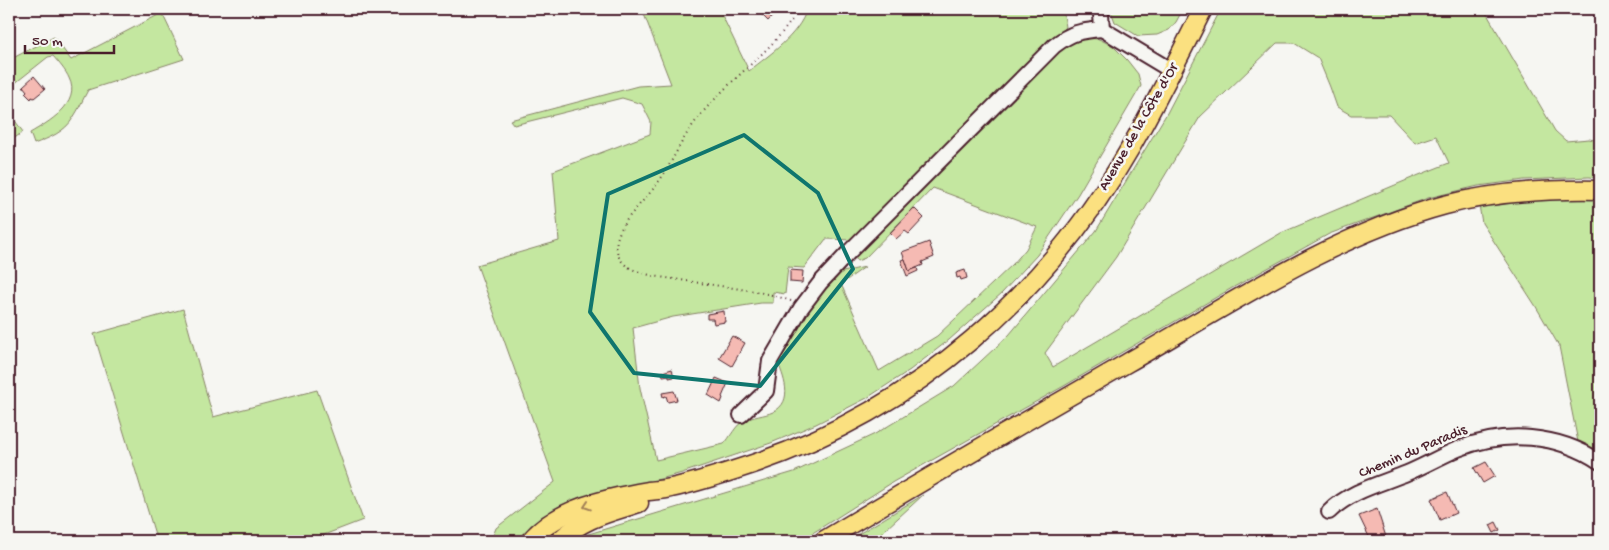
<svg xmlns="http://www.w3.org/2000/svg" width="1609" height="550" font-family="'Gochi Hand',sans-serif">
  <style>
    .green { fill: #c4e7a0; stroke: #878366; fill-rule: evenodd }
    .building { fill: #f5bab3; stroke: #4a1f2b }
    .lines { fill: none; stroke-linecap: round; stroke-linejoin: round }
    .minor-casing { stroke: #4a1f2b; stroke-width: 18 }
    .major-casing { stroke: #4a1f2b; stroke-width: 21 }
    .path { stroke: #4a1f2b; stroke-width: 2; stroke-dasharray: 1 4; stroke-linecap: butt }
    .minor { stroke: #f6f6f2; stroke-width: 14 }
    .major { stroke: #fbe080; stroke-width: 18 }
    .oneway { stroke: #a28056 }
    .marked { fill: none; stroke: #0f766e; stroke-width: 4; stroke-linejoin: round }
    .labels { text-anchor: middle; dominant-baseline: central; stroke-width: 5; stroke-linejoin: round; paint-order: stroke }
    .street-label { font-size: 15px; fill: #4a1f2b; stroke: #f6f6f2 }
  </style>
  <rect width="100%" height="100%" fill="#f6f6f2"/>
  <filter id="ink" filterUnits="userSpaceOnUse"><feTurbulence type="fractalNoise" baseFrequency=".02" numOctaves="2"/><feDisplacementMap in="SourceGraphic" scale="10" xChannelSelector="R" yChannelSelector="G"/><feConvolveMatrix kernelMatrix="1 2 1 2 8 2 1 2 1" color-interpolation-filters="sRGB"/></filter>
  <g filter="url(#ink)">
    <g class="green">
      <path d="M642,9H719L749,71C770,54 798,36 807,9H1057L1064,15L1066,27L854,240L826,239L804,268L788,267L785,294L773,292V303H761L673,317L633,328L640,388L656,460L724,444C730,438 736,424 744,421C753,416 764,416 773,412C795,401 783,376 777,360L798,324L834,274L865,267L841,284L879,371L937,336L1013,264L1026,249L1037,227L933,188L865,258L857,261L854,255L925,185L1042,65L1067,44L1082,38L1099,39L1113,46L1127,60L1138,74L1141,86L1078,194L1037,255L1002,293L949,340L910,370L867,398L816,424L771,443L682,473L565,505L541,517L519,541H491L496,528L555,482L477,265L559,241L553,171L650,134L651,122L642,104L622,98L514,125L510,120L638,86L671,84Z"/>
      <path d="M1112,9H1183L1176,22L1169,30L1157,35L1138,36L1115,22L1111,11Z"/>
      <path d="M1221,9H1484L1555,131L1566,141L1589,139L1600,141V178L1589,177L1524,180L1478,186L1428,198L1329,234L1232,288L1064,386L893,482L800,541H576L582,536L794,472L875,434L954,386L1009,335L1096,231L1167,113ZM1277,43H1294L1318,58L1330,87L1337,107L1351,115H1389L1415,143L1436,136L1449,163L1419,175L1281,233L1053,367L1045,353L1116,257L1200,117Z"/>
      <path d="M162,13L184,59L88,90C83,99 79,109 73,118C65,132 49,138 34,144L30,133C47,123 82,104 69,78C66,71 59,63 53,56L48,57L9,88V60L54,37L71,60Z"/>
      <path d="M9,112L23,132L9,142Z"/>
      <path d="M1577,195L1600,198V456L1578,442L1559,346L1535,305L1482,223L1479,205Z"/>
      <path d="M183,309L213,417L317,390L363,520L308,541H157L94,334Z"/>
      <path d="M923,495L873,541H847Z"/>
    </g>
    <g class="building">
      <path d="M756,9H779L768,21Z"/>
      <path d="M34,76L45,89L34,98L32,97L31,99L25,93L27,91L23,86Z"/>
      <path d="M914,208L924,218L909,234L905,231L896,239L890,233Z"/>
      <path d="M929,242L934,257L922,262L923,265L909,271L902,252Z"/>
      <path d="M905,259L909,271L917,268L918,271L907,276L901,260Z"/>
      <path d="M790,270L803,271L802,283L790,282Z"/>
      <path d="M965,270L967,278L961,280L960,277L957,278L956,273Z"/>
      <path d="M724,311L725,322L714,324L713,319H707V314Z"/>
      <path d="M732,336L745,343L732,366L719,358Z"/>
      <path d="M672,369L674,377L669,378V375L663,376L662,372Z"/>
      <path d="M716,378L728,383L722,397L723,398L721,403L708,395Z"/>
      <path d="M674,391L677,400L668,402L666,396L663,397L662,393Z"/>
      <path d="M1486,462L1495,476L1483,483L1474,468Z"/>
      <path d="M1447,492L1456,513L1440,520L1431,499Z"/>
      <path d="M1377,509L1386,537L1371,541L1359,516Z"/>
      <path d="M1496,522L1500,530L1494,533L1490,525Z"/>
    </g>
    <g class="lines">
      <defs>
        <g id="minor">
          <path d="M1102,29L1172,71"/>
          <path d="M741,415L766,391L770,361L801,308L820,283L849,252L1054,46C1072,32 1080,31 1102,29L1101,14L1102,9"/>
          <path d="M1329,512C1350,491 1380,484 1407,473C1424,466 1441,456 1458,449C1505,430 1558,434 1600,462"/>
        </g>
        <g id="major">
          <path d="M530,541C558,508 607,498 648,491C656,490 663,490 671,488C699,482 726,473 753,464C916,409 1047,294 1132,145C1157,101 1180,55 1203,9"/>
          <path d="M559,541C583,518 608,513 639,503"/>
          <path d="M823,541C923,480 1025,422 1127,363C1227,306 1333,235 1445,205C1496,192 1548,189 1600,190"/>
        </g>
      </defs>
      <use href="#minor" class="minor-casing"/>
      <use href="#major" class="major-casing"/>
      <path class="path" d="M791,301L776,296L754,291L653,276C639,272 620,268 617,251C615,245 618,235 621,229C628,215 647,198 657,184C669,168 677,149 688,132C696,120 705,109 715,99C741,71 772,49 794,17"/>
      <use href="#minor" class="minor"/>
      <use href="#major" class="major"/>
    </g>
    <defs><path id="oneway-chevron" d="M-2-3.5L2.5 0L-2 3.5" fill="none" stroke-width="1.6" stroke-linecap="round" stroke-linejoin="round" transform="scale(1.25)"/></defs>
    <use class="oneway" href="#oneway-chevron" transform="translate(587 506) rotate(162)"/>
  </g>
  <path class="marked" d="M744,135L818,193L853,269L760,386L634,373L590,312L608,194Z"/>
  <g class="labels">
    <g class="street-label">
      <text transform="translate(1139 127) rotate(-60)">Avenue de la Côte d'Or</text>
      <text transform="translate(1413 452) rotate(-23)">Chemin du Paradis</text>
    </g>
  </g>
  <rect width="1609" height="550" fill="none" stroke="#f6f6f2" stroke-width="30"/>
  <rect x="15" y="15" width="1579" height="520" fill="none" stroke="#4a1f2b" stroke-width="2" filter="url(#ink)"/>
  <path d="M25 45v8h89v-8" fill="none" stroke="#4a1f2b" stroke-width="2.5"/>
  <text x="32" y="45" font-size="15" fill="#4a1f2b" stroke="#f6f6f2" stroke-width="4" paint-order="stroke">50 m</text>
</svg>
